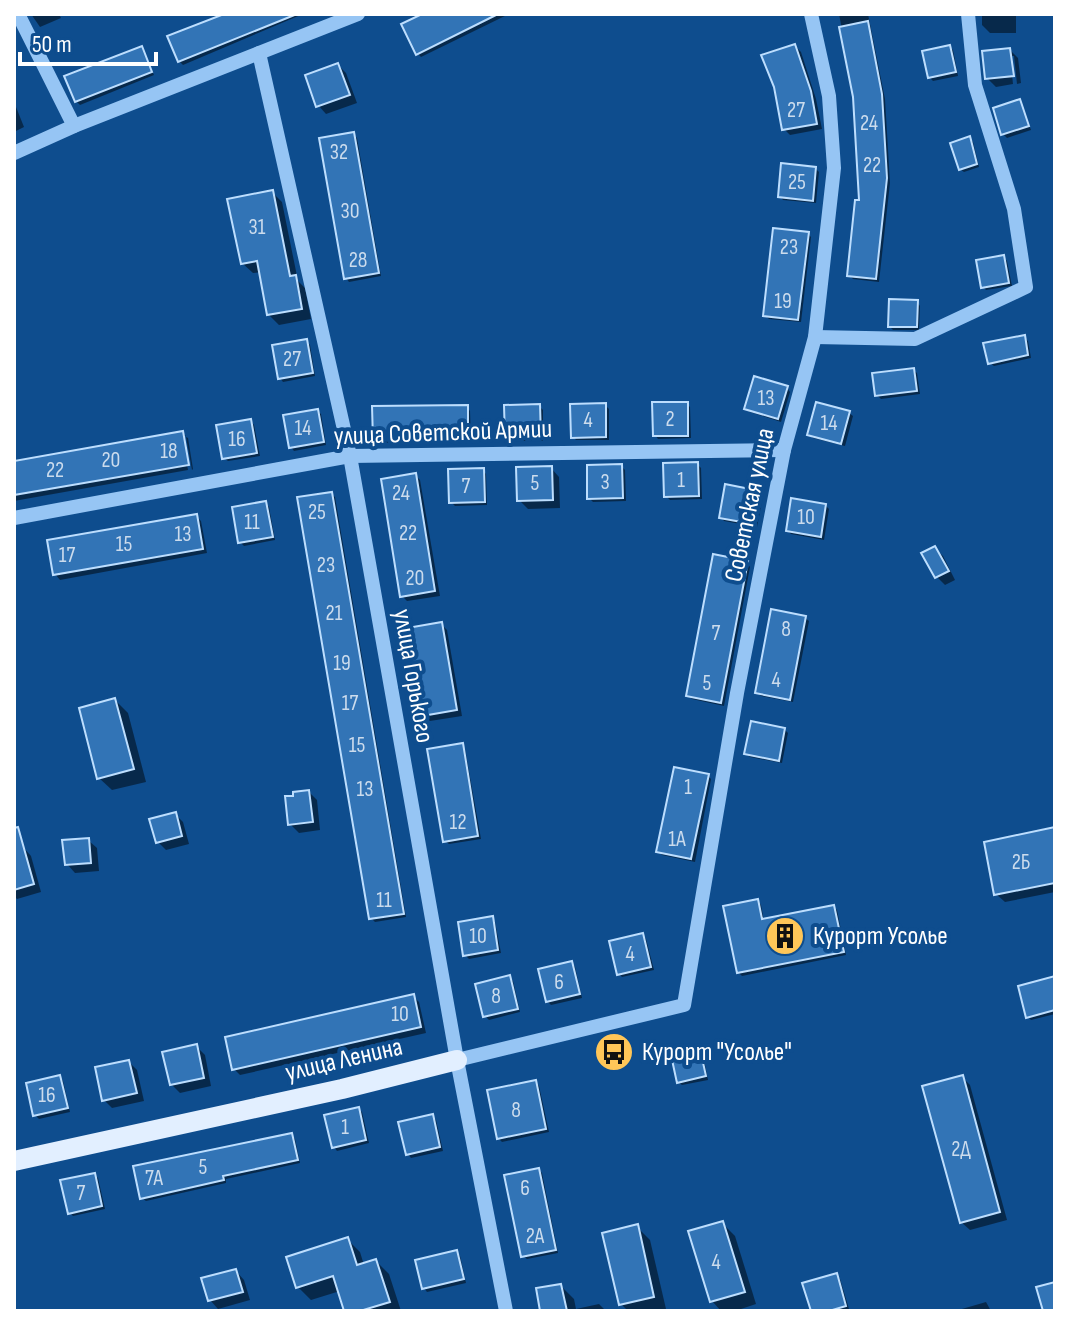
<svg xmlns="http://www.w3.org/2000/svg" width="1069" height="1325" font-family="'Sofia Sans Condensed',sans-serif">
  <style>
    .shadow { fill: #0007 }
    .building { fill: #3274b6; stroke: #bddefe; stroke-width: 2 }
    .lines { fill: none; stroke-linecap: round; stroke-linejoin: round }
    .minor { stroke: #96c5f4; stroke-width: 14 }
    .major { stroke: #e2efff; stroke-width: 20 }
    .labels { text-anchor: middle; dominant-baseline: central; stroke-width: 8; stroke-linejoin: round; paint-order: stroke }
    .number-label { font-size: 22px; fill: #ccdced }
    .street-label { font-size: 26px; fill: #fff; stroke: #0e4d8e }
    .poi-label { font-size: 26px; fill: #fff; stroke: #0e4d8e; text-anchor: start }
  </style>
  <rect width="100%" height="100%" fill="#0e4d8e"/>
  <g class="shadow">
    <path d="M31,14H59L61,18L40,27Z"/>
    <path d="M228,14H303L183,65L179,61Z"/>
    <path d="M425,14H509L421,57L417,53Z"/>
    <path d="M839,14H868L885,99L890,183L879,282L853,279L849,275L861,202L855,97Z"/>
    <path d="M982,14H1016V33H990L982,25Z"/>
    <path d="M795,46L801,52L816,99L822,129L790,135L784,129Z"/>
    <path d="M949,47L953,50L958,76L933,81L929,77Z"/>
    <path d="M141,48L154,75L80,105L76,101Z"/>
    <path d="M1010,50L1018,58L1021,83L1017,84L1014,56H1010L1013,84L996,87L987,78Z"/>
    <path d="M338,65L346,73L357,103L326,114L318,105Z"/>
    <path d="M14,102L24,127L14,132Z"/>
    <path d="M1020,102L1031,130L1007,138L1003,134Z"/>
    <path d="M353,134L357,138L381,276L349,282L346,278Z"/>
    <path d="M970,139L973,142L979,167L964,172L960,169Z"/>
    <path d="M816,169L819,172L816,203L783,200L780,196Z"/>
    <path d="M272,192L282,202L298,281L305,288L311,319L279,325L268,314L261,272L253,273L242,263Z"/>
    <path d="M808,234L811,237L801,322L769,319L765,315Z"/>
    <path d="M1003,257L1007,261L1012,286L986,290L983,287Z"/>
    <path d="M917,302L920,306L919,330H893L890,327Z"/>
    <path d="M1024,337L1028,341L1031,358L994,366L990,363Z"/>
    <path d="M306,341L310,345L315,376L283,382L280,378Z"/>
    <path d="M913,370L917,373L920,394L881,399L877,395Z"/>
    <path d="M787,388L790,392L781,422L750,412L746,409Z"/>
    <path d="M687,404L690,407L691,438L658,439L655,435Z"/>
    <path d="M605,405L609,409V440H576L573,437Z"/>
    <path d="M539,406L543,410V441H511L507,438Z"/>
    <path d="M467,407L470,411L471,442L379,443L375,440Z"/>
    <path d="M317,411L321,414L326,445L294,451L291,447Z"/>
    <path d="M849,413L853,416L845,446L813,438L809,434Z"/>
    <path d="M251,421L254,425L260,456L228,461L224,458Z"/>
    <path d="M182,433L186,436H182L188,470L14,501V463Z"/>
    <path d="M186,437L188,438L193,469L192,470Z"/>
    <path d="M697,464L701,468L702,499L670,500L666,496Z"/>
    <path d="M621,466L625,470L626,501L593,502L589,498Z"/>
    <path d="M551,468L559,477L560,508L528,509L519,500Z"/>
    <path d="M483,470L486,474L487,505L455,506L451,502Z"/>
    <path d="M415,475L420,480L440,596L407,601L402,596Z"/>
    <path d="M759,493L763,496L757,527L724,521L721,517Z"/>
    <path d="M331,494L335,497L406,917L375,922L371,918Z"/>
    <path d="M266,504L269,507L275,540L244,546L240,542Z"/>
    <path d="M825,505L829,509L824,540L791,534L788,531Z"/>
    <path d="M196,516L201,521L207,553L60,580L55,574Z"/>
    <path d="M934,548L943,556L955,580L945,585L937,577L924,553Z"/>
    <path d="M747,563L750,567L724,706L692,699L688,696Z"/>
    <path d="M805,618L809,621L793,702L761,696L757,692Z"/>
    <path d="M441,624L447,630L462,716L430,721L424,715Z"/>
    <path d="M115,700L128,713L146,782L112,790L99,778Z"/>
    <path d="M784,729L788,733L782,763L750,757L746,754Z"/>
    <path d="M462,746L465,749L481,839L449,844L445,841Z"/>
    <path d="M708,776L711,779L695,862L662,855L659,852Z"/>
    <path d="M309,792L317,800L320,830L299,833L290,824Z"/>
    <path d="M175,814L183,822L189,844L166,850L158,842Z"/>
    <path d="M1055,829V892L1005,902L996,894Z"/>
    <path d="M88,840L97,848L99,871L75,873L67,864Z"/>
    <path d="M23,847L31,856L41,892L17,899L14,896V850Z"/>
    <path d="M758,901L761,905L764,921L834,907L837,910L846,955L742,976L738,972Z"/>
    <path d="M492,918L495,922L501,953L469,959L465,955Z"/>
    <path d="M643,935L646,939L654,970L622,977L619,974Z"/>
    <path d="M572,963L575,967L582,998L551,1005L547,1001Z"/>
    <path d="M509,978L513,981L520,1012L489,1020L485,1016Z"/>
    <path d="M1055,978V1014L1031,1020L1028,1017Z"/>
    <path d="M413,996L419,1002L426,1033L240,1075L234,1069Z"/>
    <path d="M196,1046L205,1055L211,1086L180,1093L171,1084Z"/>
    <path d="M699,1051L703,1055L708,1080L682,1085L678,1082Z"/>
    <path d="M129,1062L137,1070L144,1101L112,1108L104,1100Z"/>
    <path d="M60,1077L63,1081L70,1112L39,1119L35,1115Z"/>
    <path d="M962,1077L970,1085L1007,1220L970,1230L961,1222Z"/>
    <path d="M536,1082L539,1086L549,1132L502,1142L498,1138Z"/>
    <path d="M358,1109L362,1112L369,1143L337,1151L334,1147Z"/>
    <path d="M432,1116L436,1120L443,1151L411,1158L408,1154Z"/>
    <path d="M291,1135L295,1139L300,1163L226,1179V1183L146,1201L142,1198Z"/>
    <path d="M539,1170L542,1173L558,1253L527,1259L523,1256Z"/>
    <path d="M94,1175L98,1178L105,1209L73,1216L70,1213Z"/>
    <path d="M722,1223L735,1236L756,1304L735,1311H721L712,1301Z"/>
    <path d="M637,1227L650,1240L666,1309L628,1311L621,1304Z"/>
    <path d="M347,1239L360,1252L364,1265L376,1261L389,1274L401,1311H346L340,1291L311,1300L298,1287Z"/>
    <path d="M456,1252L460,1256L466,1283L427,1292L424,1288Z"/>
    <path d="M236,1271L244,1280L250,1300L218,1309L210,1300Z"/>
    <path d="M836,1275L840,1279L849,1309L813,1311Z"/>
    <path d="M561,1286L574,1299L576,1309L599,1304L606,1311H542Z"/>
    <path d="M986,1302L991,1311H955Z"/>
  </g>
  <g class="building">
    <path d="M224,14H297L178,62L167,36Z"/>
    <path d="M422,14H498L416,55L401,24Z"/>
    <path d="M868,21L882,94L887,178L876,279L847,276L855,200H859L853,97L839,27Z"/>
    <path d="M795,44L811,91L817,124L782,130L774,87L761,55Z"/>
    <path d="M950,45L956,72L928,78L922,51Z"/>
    <path d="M142,46L152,72L75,102L64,76Z"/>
    <path d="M1010,48L1014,76L985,79L982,51Z"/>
    <path d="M338,63L350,95L316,107L305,75Z"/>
    <path d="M1020,99L1029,126L1001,135L993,108Z"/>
    <path d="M354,132L379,273L344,279L319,138Z"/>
    <path d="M970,136L977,164L959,170L950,143Z"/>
    <path d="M781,163L816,167L813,201L778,197Z"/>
    <path d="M273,190L290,276L296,275L302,309L267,315L257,261L241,264L227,199Z"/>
    <path d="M773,228L809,232L798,320L763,316Z"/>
    <path d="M1004,255L1009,283L981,288L976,260Z"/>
    <path d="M889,299L918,300L917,327H888Z"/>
    <path d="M1025,335L1028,355L988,364L983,343Z"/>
    <path d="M307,339L313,373L278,379L272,345Z"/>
    <path d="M914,368L917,391L875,396L872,373Z"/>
    <path d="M754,376L788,386L778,419L744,409Z"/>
    <path d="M652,402H688V436H653Z"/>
    <path d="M816,402L850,411L841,444L807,435Z"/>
    <path d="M606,403V437L571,438L570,404Z"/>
    <path d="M540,404L541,438L505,439L504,405Z"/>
    <path d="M468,405V439L373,440L372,406Z"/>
    <path d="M318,409L324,442L289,448L283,415Z"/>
    <path d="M251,419L257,453L222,459L216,425Z"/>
    <path d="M183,431L189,465L14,495V461Z"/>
    <path d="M698,462L699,496L664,497L663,463Z"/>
    <path d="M622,464L623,498L587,499V465Z"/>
    <path d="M552,466L553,500L517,501L516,467Z"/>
    <path d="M484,468L485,502L449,503L448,469Z"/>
    <path d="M416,473L435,591L400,597L381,479Z"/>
    <path d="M725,484L760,491L753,524L719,518Z"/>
    <path d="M332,492L404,914L369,919L297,497Z"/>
    <path d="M791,498L826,504L821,537L786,531Z"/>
    <path d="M266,501L273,537L238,543L232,507Z"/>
    <path d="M197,514L203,549L53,575L47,540Z"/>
    <path d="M935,546L949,571L935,578L921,553Z"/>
    <path d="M713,554L748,561L721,703L686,696Z"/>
    <path d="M771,609L806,616L790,700L755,693Z"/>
    <path d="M442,622L457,710L422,716L407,628Z"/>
    <path d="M115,698L134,769L97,779L79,708Z"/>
    <path d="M751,721L785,728L779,761L744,754Z"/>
    <path d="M463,743L478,836L443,842L427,749Z"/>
    <path d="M674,767L709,774L691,859L656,852Z"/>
    <path d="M309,790L313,822L288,825L285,796H293V792Z"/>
    <path d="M176,812L182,836L156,843L149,819Z"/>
    <path d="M18,827L34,884L14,890V828Z"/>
    <path d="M1055,827V883L994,895L984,842Z"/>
    <path d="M89,838L91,863L65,865L62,840Z"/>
    <path d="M758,899L762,919L834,905L844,952L737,973L723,906Z"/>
    <path d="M493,916L498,950L463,956L458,922Z"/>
    <path d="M643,933L651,967L617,975L609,941Z"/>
    <path d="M572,961L580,994L546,1002L538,969Z"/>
    <path d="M510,975L518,1009L483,1017L475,984Z"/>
    <path d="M1055,976V1010L1026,1018L1018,986Z"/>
    <path d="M414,994L421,1027L232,1070L225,1037Z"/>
    <path d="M197,1044L204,1078L170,1085L162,1052Z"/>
    <path d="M700,1049L706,1076L677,1083L671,1055Z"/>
    <path d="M129,1060L137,1093L102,1101L95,1067Z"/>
    <path d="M60,1075L68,1108L33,1116L26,1083Z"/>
    <path d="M963,1075L1000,1212L960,1223L922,1086Z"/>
    <path d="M536,1080L546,1129L497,1139L487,1090Z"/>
    <path d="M359,1107L366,1140L332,1148L324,1115Z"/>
    <path d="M433,1114L440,1147L406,1155L398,1122Z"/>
    <path d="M292,1133L298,1160L223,1176L224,1180L140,1199L133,1166Z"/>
    <path d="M539,1168L556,1250L521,1257L504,1175Z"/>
    <path d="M95,1173L102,1206L68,1214L60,1180Z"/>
    <path d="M723,1221L745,1292L710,1302L688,1231Z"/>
    <path d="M638,1224L654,1297L619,1305L602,1233Z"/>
    <path d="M348,1237L357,1265L376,1259L390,1302L360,1311H344L333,1276L296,1288L286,1257Z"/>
    <path d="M457,1250L464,1279L422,1289L415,1260Z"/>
    <path d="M236,1269L243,1292L208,1301L201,1278Z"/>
    <path d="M837,1273L846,1306L829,1311H811L802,1283Z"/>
    <path d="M1055,1282V1311H1043L1036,1287Z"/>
    <path d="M561,1284L567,1311H540L536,1288Z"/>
  </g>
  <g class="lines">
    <g class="minor">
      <path d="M18,14L74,126"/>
      <path d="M259,53L350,456L457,1060L506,1311"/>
      <path d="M14,153L74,126L358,14"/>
      <path d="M815,337L915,339L1026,287L1014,209L975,85L968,14"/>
      <path d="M14,518L350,456L784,450"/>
      <path d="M457,1060L684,1005L737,693L784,450L815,337L834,168L829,96L811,14"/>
    </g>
    <path class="major" d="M14,1161L342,1089L457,1060"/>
  </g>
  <defs>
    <symbol id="building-disc" viewBox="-11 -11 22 22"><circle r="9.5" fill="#ffc658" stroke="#0e4d8e"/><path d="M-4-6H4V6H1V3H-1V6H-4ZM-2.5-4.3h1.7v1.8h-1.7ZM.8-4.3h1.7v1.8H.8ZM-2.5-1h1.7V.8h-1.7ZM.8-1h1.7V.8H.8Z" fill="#111"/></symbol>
    <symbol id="bus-disc" viewBox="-11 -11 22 22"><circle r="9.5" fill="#ffc658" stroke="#0e4d8e"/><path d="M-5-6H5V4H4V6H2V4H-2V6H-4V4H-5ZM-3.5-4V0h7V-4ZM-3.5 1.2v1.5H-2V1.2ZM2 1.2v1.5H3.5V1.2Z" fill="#111"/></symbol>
  </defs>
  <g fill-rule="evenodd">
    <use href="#building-disc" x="763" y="914" width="44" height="44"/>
    <use href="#bus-disc" x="592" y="1030" width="44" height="44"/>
  </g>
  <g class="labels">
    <g class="number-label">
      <text x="796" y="110">27</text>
      <text x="869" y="123">24</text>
      <text x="339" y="152">32</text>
      <text x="872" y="165">22</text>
      <text x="797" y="182">25</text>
      <text x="350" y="211">30</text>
      <text x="257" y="227">31</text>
      <text x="789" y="247">23</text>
      <text x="358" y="260">28</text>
      <text x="783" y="301">19</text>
      <text x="292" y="359">27</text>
      <text x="766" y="398">13</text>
      <text x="670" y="419">2</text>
      <text x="588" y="420">4</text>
      <text x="829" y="423">14</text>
      <text x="303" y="428">14</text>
      <text x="237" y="439">16</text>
      <text x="169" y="451">18</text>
      <text x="111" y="460">20</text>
      <text x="55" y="470">22</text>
      <text x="681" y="480">1</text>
      <text x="605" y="482">3</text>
      <text x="535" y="483">5</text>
      <text x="466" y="486">7</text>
      <text x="401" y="493">24</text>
      <text x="317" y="512">25</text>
      <text x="806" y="517">10</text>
      <text x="252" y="522">11</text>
      <text x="408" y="533">22</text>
      <text x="183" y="534">13</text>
      <text x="124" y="544">15</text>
      <text x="67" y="555">17</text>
      <text x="326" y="565">23</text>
      <text x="415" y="578">20</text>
      <text x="334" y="613">21</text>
      <text x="786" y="629">8</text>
      <text x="716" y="633">7</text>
      <text x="342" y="663">19</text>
      <text x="776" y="680">4</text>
      <text x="707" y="683">5</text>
      <text x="350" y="703">17</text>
      <text x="357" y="745">15</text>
      <text x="688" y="787">1</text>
      <text x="365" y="789">13</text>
      <text x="458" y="822">12</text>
      <text x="677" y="839">1А</text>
      <text x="1021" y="862">2Б</text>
      <text x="384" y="900">11</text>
      <text x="478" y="936">10</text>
      <text x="630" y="954">4</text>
      <text x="559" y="982">6</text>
      <text x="496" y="996">8</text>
      <text x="400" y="1014">10</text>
      <text x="47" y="1095">16</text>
      <text x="516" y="1110">8</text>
      <text x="345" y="1127">1</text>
      <text x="961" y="1149">2Д</text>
      <text x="203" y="1167">5</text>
      <text x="154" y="1178">7А</text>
      <text x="525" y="1188">6</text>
      <text x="81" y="1193">7</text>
      <text x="535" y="1236">2А</text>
      <text x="716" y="1262">4</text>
    </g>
    <g class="street-label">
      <text transform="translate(443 433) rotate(-2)">улица Советской Армии</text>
      <text transform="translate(750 505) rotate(-78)">Советская улица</text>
      <text transform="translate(413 676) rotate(80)">улица Горького</text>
      <text transform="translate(344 1060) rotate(-13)">улица Ленина</text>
    </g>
    <g class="poi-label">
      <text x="813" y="936">Курорт Усолье</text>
      <text x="642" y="1052">Курорт "Усолье"</text>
    </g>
  </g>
  <rect width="1069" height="1325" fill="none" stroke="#ffffff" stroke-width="32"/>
  <path d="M20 52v12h136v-12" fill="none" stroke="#ffffff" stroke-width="4"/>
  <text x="32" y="52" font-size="24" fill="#ffffff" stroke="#0e4d8e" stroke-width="6" paint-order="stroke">50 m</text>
</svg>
